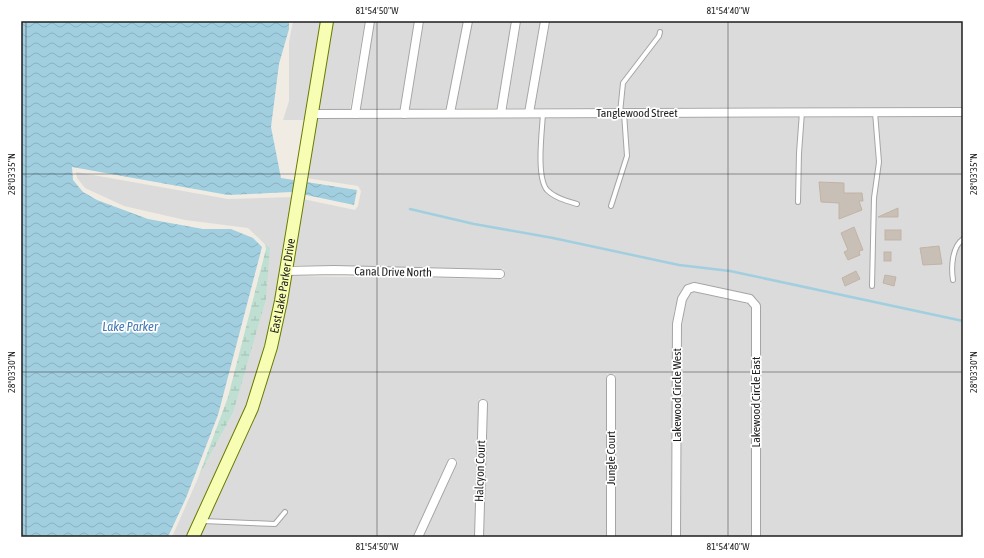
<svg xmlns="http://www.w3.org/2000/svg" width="984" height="558" font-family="'Asap Condensed',sans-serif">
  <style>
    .residential { fill: #dcdbdb }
    .wetland { fill: url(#wetland-marsh) }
    .water { fill: url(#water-waves) }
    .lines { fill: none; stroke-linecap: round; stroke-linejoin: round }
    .stream { stroke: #a1cfe0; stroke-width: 2.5 }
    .building { fill: #c8bfb6; stroke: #c2b3a5 }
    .lane-casing { stroke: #a5a5a5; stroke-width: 6 }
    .street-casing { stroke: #a5a5a5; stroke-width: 10 }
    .secondary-casing { stroke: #687a00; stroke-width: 14 }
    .lane { stroke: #fff; stroke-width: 4 }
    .street { stroke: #fff; stroke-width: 8 }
    .secondary { stroke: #f7feb4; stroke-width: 12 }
    .ticks { fill: none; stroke: #1e1e1e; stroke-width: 1; stroke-opacity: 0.45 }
    .labels { text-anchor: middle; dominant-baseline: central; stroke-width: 3.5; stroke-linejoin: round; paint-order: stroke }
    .street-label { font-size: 12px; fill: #1e1e1e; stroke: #fff }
    .water-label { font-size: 13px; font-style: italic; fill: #4478b4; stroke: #fff }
    .neatline { fill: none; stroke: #1e1e1e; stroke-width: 1.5 }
    .ticks-label { font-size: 10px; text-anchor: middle; fill: #1e1e1e }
  </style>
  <defs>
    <pattern id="wetland-marsh" width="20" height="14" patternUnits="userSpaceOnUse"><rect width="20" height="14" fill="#bfdfd2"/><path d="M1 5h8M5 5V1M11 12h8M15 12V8" fill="none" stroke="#a4bfb4"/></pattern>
    <pattern id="water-waves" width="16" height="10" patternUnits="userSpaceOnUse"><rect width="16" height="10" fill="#a1cfe0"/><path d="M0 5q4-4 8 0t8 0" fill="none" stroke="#8ab1c0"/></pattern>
  </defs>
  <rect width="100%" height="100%" fill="#f0ece3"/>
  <g class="residential">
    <path d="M293,21H322L307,120H283L289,101V42Z"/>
    <path d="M331,21H365L350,109H317Z"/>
    <path d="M374,21H415L400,109H359Z"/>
    <path d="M424,21H463L447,108L409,109Z"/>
    <path d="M472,21H512L498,108H456Z"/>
    <path d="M521,21H541L526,108H507Z"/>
    <path d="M550,21H963V107L534,108Z"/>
    <path d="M963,117V537H760V305L757,299L751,295L694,282L686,284L682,290L674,311L673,324L671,537H615V374H607L606,537H483L487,400L479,399L475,537H423L458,461L450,457L413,537H198L235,457L289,276L504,279V269L291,265L303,199L355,210L358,206L361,191L358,186L306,178L316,119Z"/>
    <path d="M76,172L228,199L294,197L270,331L248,406L188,537H172L198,478L233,413L270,249L248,228L185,220L124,206L85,188L77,178Z"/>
    <path d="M694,292L748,304L752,308L751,537H680L682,325L686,301L691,293Z"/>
  </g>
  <path class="wetland" d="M258,238L270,248L266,299L233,413L198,478L228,397L266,249L265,244Z"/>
  <path class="water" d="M21,21H289V29L279,64L271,127L281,178L357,190L354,205L292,192L228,195L72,167L73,180L83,192L97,200L148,219L203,229H231L253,238L262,247L218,415L186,498L168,537H21Z"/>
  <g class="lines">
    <path class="stream" d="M410,209L474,224L553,238L679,265L730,271L963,321"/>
  </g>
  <g class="building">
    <path d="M819,182L844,183V193H862L863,201H859L862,210L839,219V203L821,202Z"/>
    <path d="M898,208V217H878Z"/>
    <path d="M854,227L863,250L859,251L860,255L848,260L844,252L848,250L841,233Z"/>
    <rect x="885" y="230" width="16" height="10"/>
    <path d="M939,246L942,264L923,265L920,248Z"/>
    <rect x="884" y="252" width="7" height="9"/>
    <path d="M856,271L860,279L845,286L842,278Z"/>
    <path d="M885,275L896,277L894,286L883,283Z"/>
  </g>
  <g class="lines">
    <defs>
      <g id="lane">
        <path d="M620,113L623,83L659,36L660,32"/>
        <path d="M543,114C542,131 536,177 547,190C555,198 567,201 577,204"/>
        <path d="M798,202L799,153L802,112"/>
        <path d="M611,206L627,156L624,113"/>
        <path d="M953,280C951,267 952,247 963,239"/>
        <path d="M872,286L874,198L879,162L875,112"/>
        <path d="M203,521L275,524L285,512"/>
      </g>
      <g id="street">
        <path d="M450,113L468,21"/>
        <path d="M501,113L516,21"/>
        <path d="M529,113L545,21"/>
        <path d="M312,114L963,112"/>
        <path d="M355,114L370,21"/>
        <path d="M404,114L419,21"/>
        <path d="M286,271L334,270L500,274"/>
        <path d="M611,379V537"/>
        <path d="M418,537L452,463"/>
        <path d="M479,537L483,404"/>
        <path d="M676,537L677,324L682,299L688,289L694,287L750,299L756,306V537"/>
      </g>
      <g id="secondary">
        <path id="s1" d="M193,537L252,408L271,347L281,301L327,21"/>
      </g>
    </defs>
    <use href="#lane" class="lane-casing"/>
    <use href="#street" class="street-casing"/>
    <use href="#secondary" class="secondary-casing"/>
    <use href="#lane" class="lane"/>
    <use href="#street" class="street"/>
    <use href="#secondary" class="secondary"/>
  </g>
  <path class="ticks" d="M26,21V537M377,21V537M728,21V537M21,174H963M21,372H963"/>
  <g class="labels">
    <g class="street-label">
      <text x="637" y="113">Tanglewood Street</text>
      <text transform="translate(393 272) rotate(1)">Canal Drive North</text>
      <text stroke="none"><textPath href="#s1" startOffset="268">East Lake Parker Drive</textPath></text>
      <text transform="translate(677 395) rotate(-90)">Lakewood Circle West</text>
      <text transform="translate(756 402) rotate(-90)">Lakewood Circle East</text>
      <text transform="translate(611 458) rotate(-90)">Jungle Court</text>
      <text transform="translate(480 471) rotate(-88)">Halcyon Court</text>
    </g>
    <g class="water-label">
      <text x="130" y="326">Lake Parker</text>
    </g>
  </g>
  <rect width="984" height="558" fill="none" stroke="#ffffff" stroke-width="44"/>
  <rect x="22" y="22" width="940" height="514" class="neatline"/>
  <g class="ticks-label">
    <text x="377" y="14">81°54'50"W</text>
    <text x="728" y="14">81°54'40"W</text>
    <text transform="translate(11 174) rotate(-90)" y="4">28°03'35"N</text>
    <text transform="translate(973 174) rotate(-90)" y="4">28°03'35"N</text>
    <text transform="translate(11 372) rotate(-90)" y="4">28°03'30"N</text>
    <text transform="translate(973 372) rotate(-90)" y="4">28°03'30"N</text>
    <text x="377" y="550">81°54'50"W</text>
    <text x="728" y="550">81°54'40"W</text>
  </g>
</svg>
